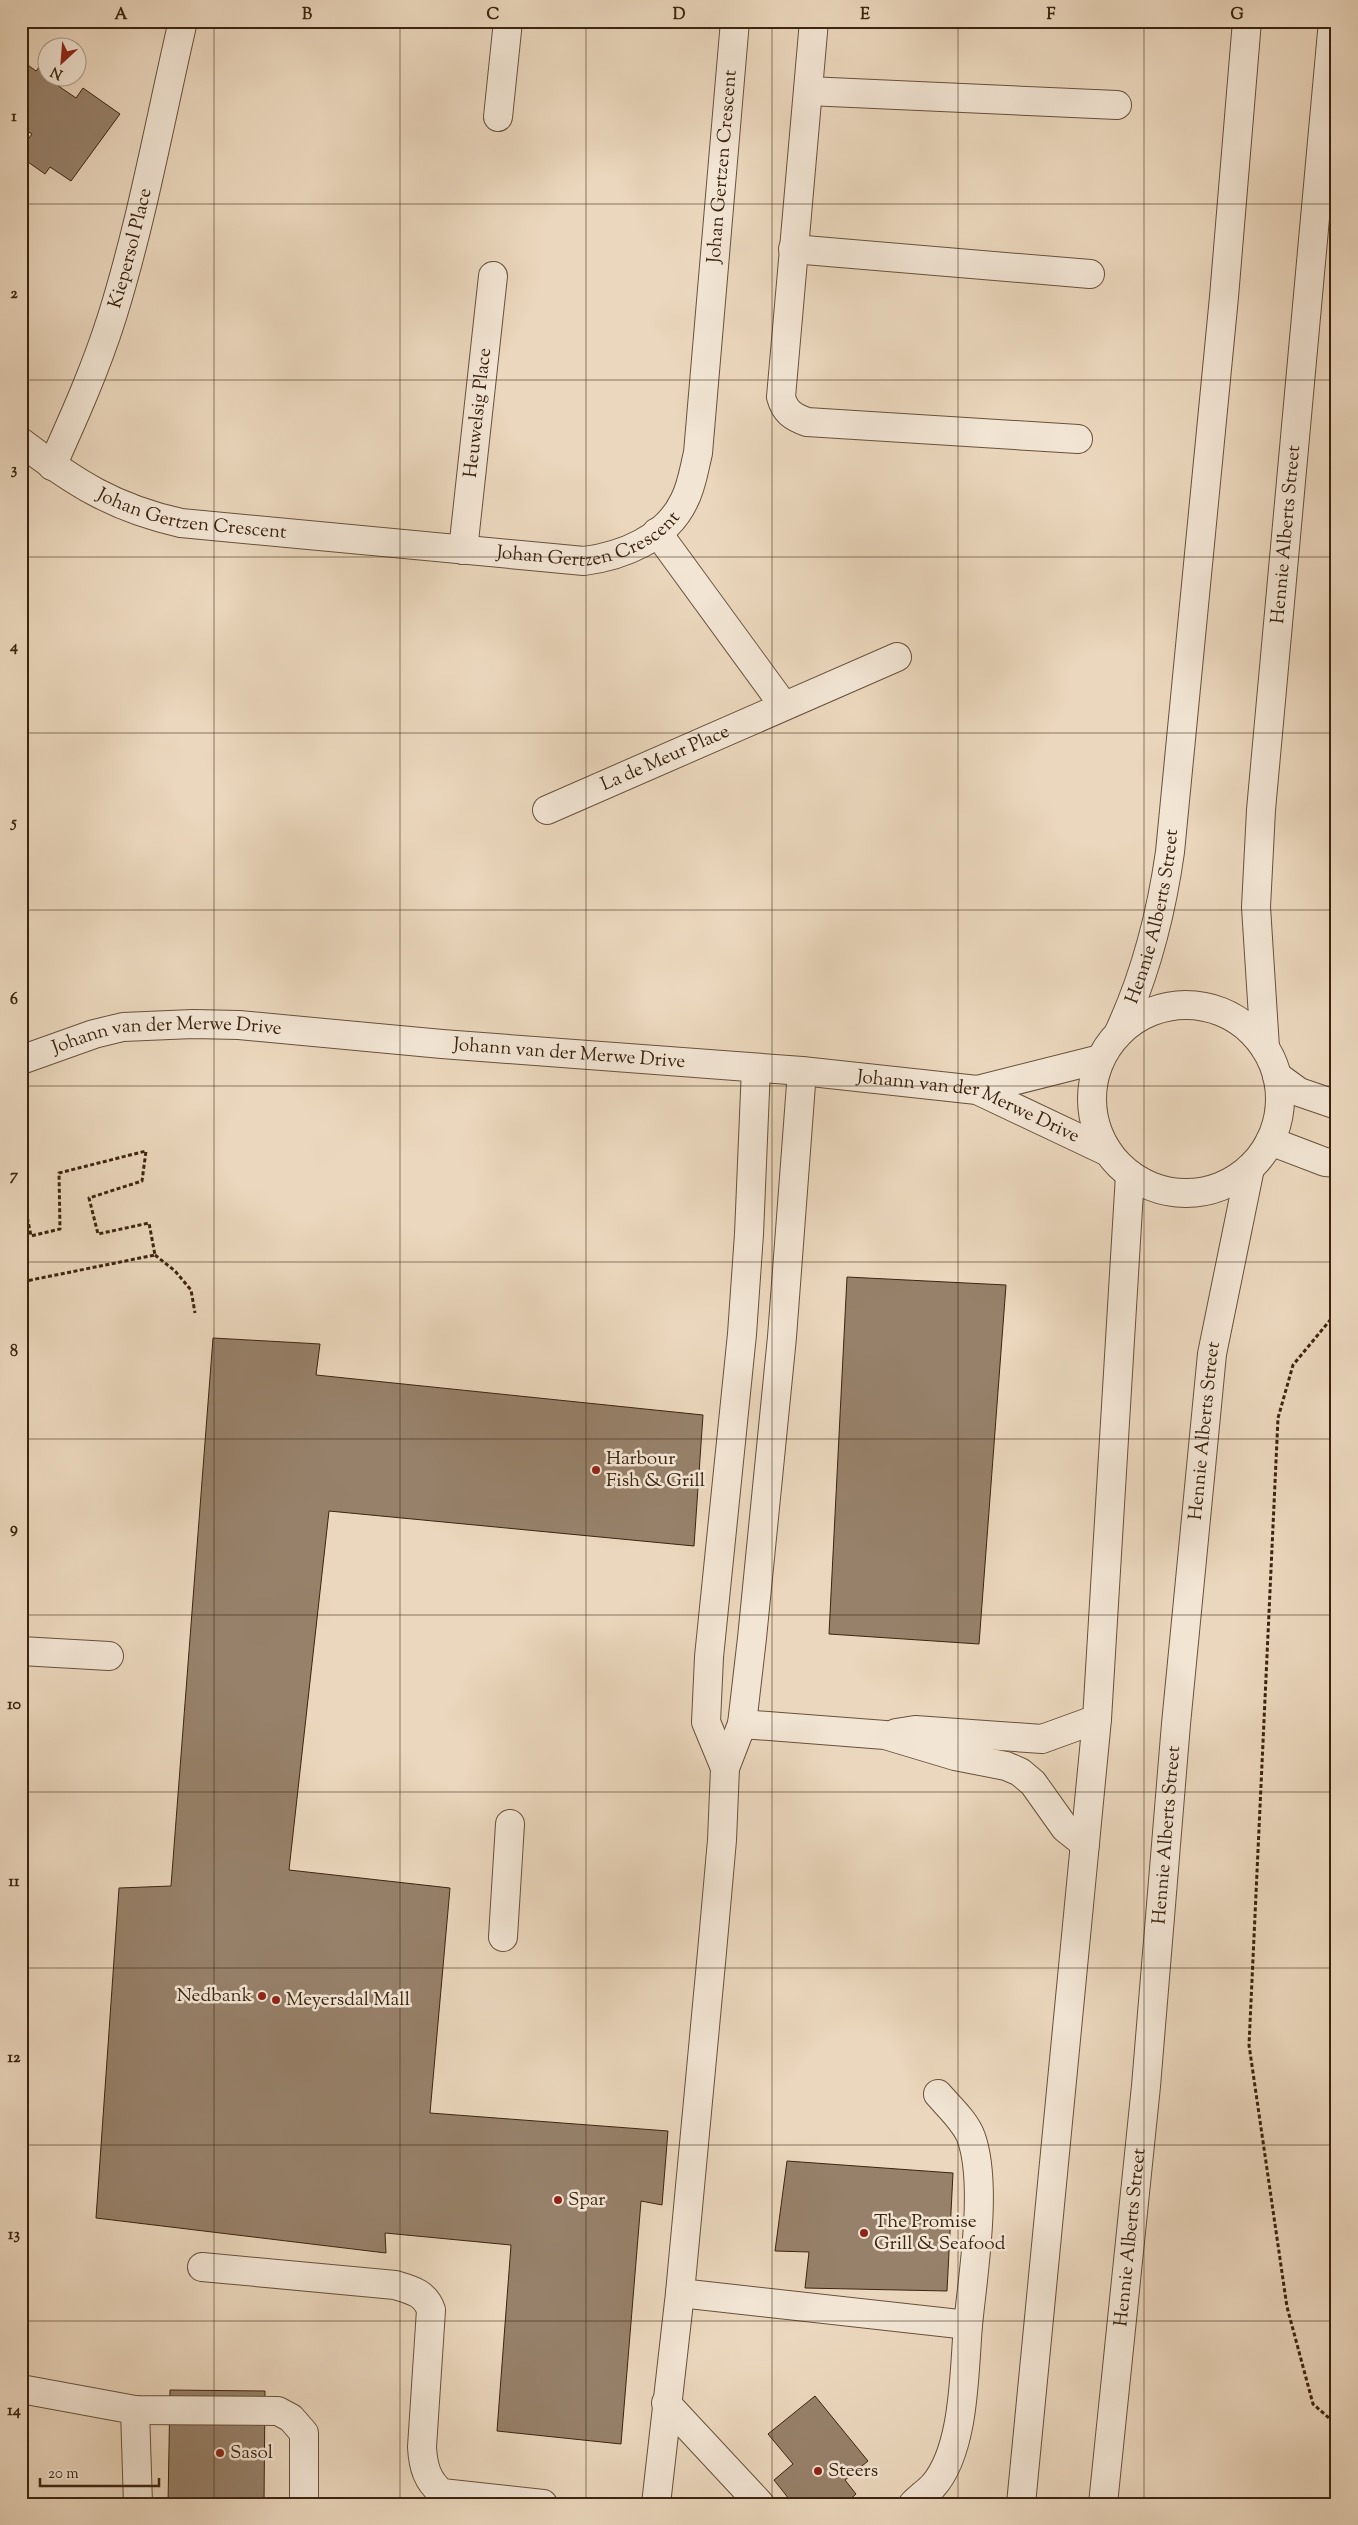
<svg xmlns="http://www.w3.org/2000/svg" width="1358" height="2525" font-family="'Sorts Mill Goudy',serif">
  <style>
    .building { fill: #97816a; stroke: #3c2410 }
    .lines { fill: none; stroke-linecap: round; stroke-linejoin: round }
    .minor-casing { stroke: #68513b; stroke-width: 30 }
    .path { stroke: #3c2410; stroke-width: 3; stroke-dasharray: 4 2.5; stroke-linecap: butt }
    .minor { stroke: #f2e5d4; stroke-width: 28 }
    .grid { fill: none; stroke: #3c2410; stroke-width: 1; stroke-opacity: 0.55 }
    .poi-dot { fill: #8f2418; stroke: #f2e5d4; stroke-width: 2 }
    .labels { text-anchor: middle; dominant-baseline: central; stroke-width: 5; stroke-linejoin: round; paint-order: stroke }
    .street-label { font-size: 19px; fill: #3c2410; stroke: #f2e5d4 }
    .poi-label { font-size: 19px; fill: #3c2410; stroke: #f2e5d4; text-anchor: start }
    .neatline { fill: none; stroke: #3c2410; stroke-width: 2 }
    .grid-label { font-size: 16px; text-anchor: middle; font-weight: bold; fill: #3c2410 }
  </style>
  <rect width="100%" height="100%" fill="#ebd7bd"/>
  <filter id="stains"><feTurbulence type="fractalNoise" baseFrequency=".004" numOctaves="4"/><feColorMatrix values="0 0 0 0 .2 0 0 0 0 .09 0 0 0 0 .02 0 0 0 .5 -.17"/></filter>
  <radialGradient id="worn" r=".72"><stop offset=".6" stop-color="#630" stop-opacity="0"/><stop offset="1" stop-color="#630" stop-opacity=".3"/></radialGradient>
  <g class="building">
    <path d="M21,60L36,71L44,61L48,63V78H62L57,85L76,98L83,88L120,114L71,181L50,167L45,174L21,157V149L32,134L21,127Z"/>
    <path d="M847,1277L1006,1285L979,1644L829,1634Z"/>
    <path d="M213,1338L320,1344L316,1375L703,1415L694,1546L329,1511L289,1870L450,1888L430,2113L668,2131L662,2205L641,2201L621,2444L497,2431L511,2245L385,2233L386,2253L96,2218L119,1888L171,1886Z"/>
    <path d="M787,2161L953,2173L947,2291L805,2288L809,2252L775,2251Z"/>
    <path d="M170,2390L265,2391L264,2504H168Z"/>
    <path d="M815,2396L868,2461L845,2480L856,2494L845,2504H793L774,2480L793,2464L768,2434Z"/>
  </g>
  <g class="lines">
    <defs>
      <g id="minor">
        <path d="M814,21L781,397C785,412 793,417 807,422L1078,439"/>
        <path d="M808,91L1117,105"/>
        <path d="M498,117L508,21"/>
        <path d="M793,249L1090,274"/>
        <path id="s1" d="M21,442C75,483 114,508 181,523L584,561C622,556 666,539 684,501C692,486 694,469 698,453L735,21"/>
        <path id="s2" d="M52,466C74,417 96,368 112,317C142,221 160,120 183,21"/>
        <path d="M657,532L784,706"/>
        <path id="s3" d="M463,550L493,276"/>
        <path id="s4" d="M547,810L897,657"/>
        <circle cx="1186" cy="1099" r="94"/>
        <path id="s5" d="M1119,1032C1146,974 1161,915 1170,852L1224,297L1247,21"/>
        <path id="s6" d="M1265,1048L1256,907L1261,810L1333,21"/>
        <path id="s7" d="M21,1060L94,1034L123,1027L193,1024L239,1025L442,1044L802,1071L977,1090L1108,1152"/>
        <path d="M1277,1076L1299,1092L1337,1105"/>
        <path d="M977,1090L1100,1059"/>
        <path d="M1270,1141L1325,1162L1337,1163"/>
        <path d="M21,1651L109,1656"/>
        <path d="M742,1724L885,1735L955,1756L1006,1766L1020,1772L1033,1783L1065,1828L1085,1844"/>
        <path d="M896,1733L915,1730L1042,1739L1097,1719"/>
        <path d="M725,1768L706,1722L709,1657L742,1334L749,1234L756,1068"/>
        <path d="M503,1937L510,1824"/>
        <path d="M202,2267L395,2285C412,2290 425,2293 431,2310L422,2447C423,2466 427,2481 442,2493L543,2504"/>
        <path d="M680,2293L968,2325C973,2274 988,2184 971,2137C965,2121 949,2107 938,2094"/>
        <path d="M21,2389L135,2410L278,2411L291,2418L304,2433V2504"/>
        <path d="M666,2403L760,2504"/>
        <path d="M135,2410L138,2504"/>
        <path d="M656,2504L680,2293L712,1952L722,1840L725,1768L742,1724L752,1638L782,1337L802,1071"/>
        <path d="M913,2504C919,2498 927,2492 933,2486C965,2450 964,2372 968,2325"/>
        <path d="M1021,2504L1097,1719L1130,1175"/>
        <path id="s8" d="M1103,2504L1146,2086L1176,1724L1212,1354L1250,1168"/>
      </g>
    </defs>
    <use href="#minor" class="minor-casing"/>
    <g class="path">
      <path d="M21,1186L31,1236L60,1229L59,1173L146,1151L142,1181L89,1198L98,1234L149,1223L155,1255L21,1282"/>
      <path d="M155,1255L175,1271L191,1290L195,1313"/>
      <path d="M1337,1317L1331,1319L1293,1365L1278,1418L1249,2045L1287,2307L1313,2404L1337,2425"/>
    </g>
    <use href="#minor" class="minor"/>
  </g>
  <path class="grid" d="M214,21V2504M400,21V2504M586,21V2504M772,21V2504M958,21V2504M1144,21V2504M21,204H1337M21,380H1337M21,557H1337M21,733H1337M21,910H1337M21,1086H1337M21,1262H1337M21,1439H1337M21,1615H1337M21,1792H1337M21,1968H1337M21,2145H1337M21,2321H1337"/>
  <g class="poi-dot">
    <circle cx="596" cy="1470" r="5"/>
    <circle cx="262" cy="1996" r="5"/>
    <circle cx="276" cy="2000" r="5"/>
    <circle cx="558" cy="2200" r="5"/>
    <circle cx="864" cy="2233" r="5"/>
    <circle cx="220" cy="2453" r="5"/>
    <circle cx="818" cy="2471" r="5"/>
  </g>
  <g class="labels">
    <g class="street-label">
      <text stroke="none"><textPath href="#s1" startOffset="1045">Johan Gertzen Crescent</textPath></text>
      <text stroke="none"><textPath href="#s2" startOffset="232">Kiepersol Place</textPath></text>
      <text stroke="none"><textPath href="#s3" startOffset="138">Heuwelsig Place</textPath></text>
      <text stroke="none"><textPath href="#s1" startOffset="190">Johan Gertzen Crescent</textPath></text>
      <text stroke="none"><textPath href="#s1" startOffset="595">Johan Gertzen Crescent</textPath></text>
      <text stroke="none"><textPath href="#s6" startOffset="515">Hennie Alberts Street</textPath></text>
      <text stroke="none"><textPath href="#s4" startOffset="129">La de Meur Place</textPath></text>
      <text stroke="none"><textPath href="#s5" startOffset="121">Hennie Alberts Street</textPath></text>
      <text stroke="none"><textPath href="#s7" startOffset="150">Johann van der Merwe Drive</textPath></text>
      <text stroke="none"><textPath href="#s7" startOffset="555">Johann van der Merwe Drive</textPath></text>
      <text stroke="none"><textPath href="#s7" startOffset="960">Johann van der Merwe Drive</textPath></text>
      <text stroke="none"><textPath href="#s8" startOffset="1078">Hennie Alberts Street</textPath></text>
      <text stroke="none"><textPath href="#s8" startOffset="672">Hennie Alberts Street</textPath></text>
      <text stroke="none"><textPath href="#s8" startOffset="268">Hennie Alberts Street</textPath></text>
    </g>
    <g class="poi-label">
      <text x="606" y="1459">Harbour<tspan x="606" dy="22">Fish &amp; Grill</tspan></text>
      <text x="252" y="1996" text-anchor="end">Nedbank</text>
      <text x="286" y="2000">Meyersdal Mall</text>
      <text x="568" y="2200">Spar</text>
      <text x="874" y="2222">The Promise<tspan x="874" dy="22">Grill &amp; Seafood</tspan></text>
      <text x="230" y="2453">Sasol</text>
      <text x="828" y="2471">Steers</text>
    </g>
  </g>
  <rect width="1358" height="2525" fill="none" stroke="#ebd7bd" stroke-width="55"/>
  <g transform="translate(62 62) rotate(206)"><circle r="24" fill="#f2e5d4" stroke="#a99886"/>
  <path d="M0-4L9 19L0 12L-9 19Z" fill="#8f2418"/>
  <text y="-8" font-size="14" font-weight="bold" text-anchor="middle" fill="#3c2410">N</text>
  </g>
  <path d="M40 2478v8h119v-8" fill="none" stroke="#3c2410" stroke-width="2.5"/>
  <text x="48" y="2478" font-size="15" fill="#3c2410" stroke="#f2e5d4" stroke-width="4" paint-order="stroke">20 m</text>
  <rect x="28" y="28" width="1302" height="2470" class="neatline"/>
  <g class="grid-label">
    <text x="121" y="19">A</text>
    <text x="307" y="19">B</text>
    <text x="493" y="19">C</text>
    <text x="679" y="19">D</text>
    <text x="865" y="19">E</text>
    <text x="1051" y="19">F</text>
    <text x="1237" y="19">G</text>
    <text x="14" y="121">1</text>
    <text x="14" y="298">2</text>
    <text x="14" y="474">3</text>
    <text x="14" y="651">4</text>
    <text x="14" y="827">5</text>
    <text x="14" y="1004">6</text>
    <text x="14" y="1180">7</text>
    <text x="14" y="1356">8</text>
    <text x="14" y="1533">9</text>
    <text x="14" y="1709">10</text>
    <text x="14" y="1886">11</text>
    <text x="14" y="2062">12</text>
    <text x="14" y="2239">13</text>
    <text x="14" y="2415">14</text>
  </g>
  <rect width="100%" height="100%" filter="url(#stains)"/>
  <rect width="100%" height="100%" fill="url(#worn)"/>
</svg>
